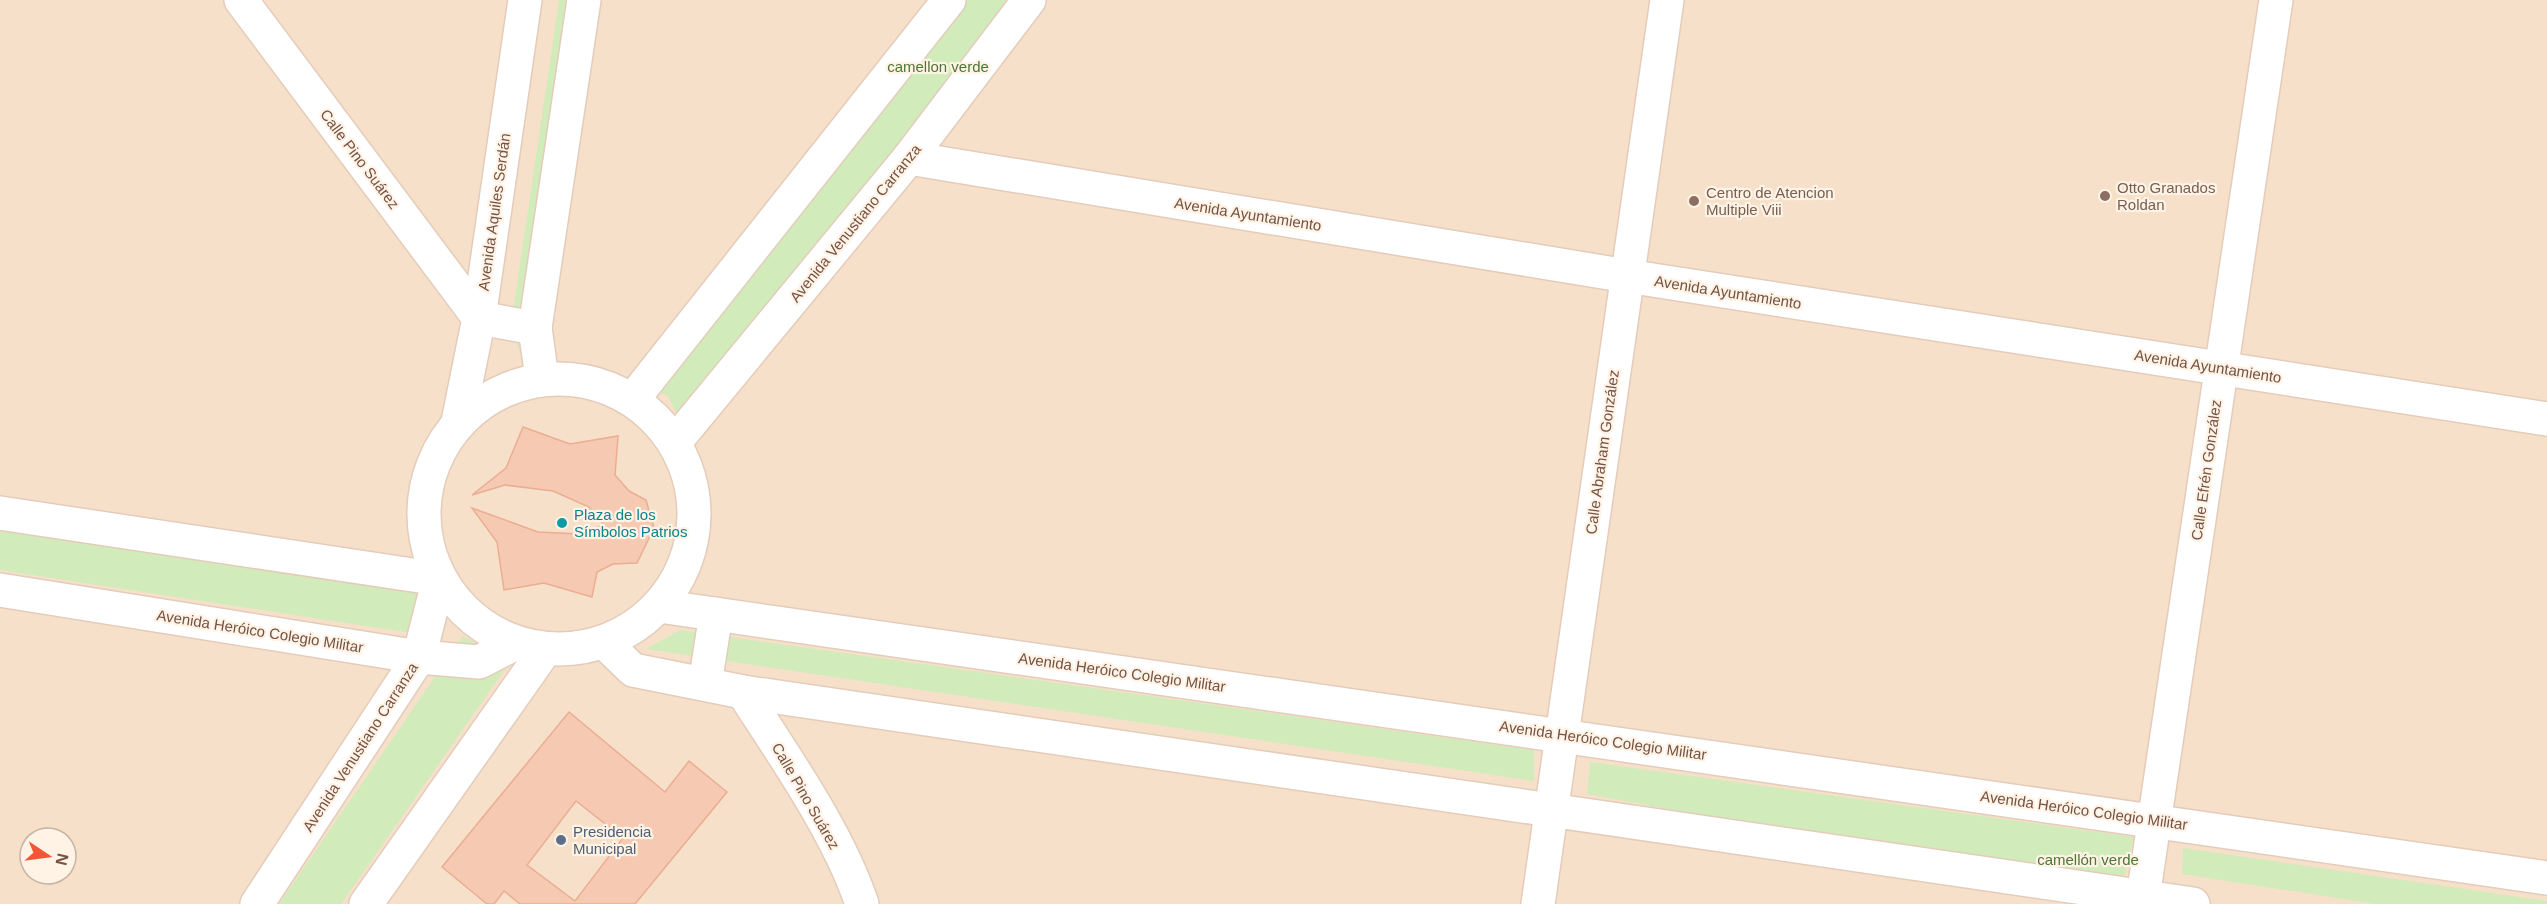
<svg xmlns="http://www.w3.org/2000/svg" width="2547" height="904" font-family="Helvetica,sans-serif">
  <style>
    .residential { fill: #f6e0ca; fill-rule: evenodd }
    .green { fill: #d1ecba }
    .building { fill: #f6c9b2; stroke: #eaae91; stroke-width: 1.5; fill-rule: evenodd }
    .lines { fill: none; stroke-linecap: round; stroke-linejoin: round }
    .street-casing { stroke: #e4ccbb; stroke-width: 36 }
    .street { stroke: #fff; stroke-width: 33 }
    .education-dot { fill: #8d6e63; stroke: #fff3e5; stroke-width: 2 }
    .culture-dot { fill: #0f9aa8; stroke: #fff3e5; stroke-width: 2 }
    .service-dot { fill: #5c6f8a; stroke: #fff3e5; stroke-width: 2 }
    .labels { text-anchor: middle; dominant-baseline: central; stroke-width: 4.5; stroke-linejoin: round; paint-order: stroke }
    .park-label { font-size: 15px; fill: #4e7638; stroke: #fff3e5 }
    .street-label { font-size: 15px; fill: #755244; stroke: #fff3e5 }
    .education-label { font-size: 15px; fill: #785e54; stroke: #fff3e5; text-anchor: start }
    .culture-label { font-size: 15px; fill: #0d838f; stroke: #fff3e5; text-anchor: start }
    .service-label { font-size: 15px; fill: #4e5e75; stroke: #fff3e5; text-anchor: start }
  </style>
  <rect width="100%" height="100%" fill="#feefdc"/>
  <path class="residential" d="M0,0H2547V904H0ZM30,838H66V874H30Z"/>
  <g class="green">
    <path d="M559,0H579L520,353L511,325Z"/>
    <path d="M956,0H1024L684,429L668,396L649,389Z"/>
    <path d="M0,528L429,593L425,635L0,570Z"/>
    <path d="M680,630L1534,750V781L646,649Z"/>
    <path d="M463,636L510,662L341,904H279Z"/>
    <path d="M1590,762L2134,837L2120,893L1587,794Z"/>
    <path d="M2183,848L2547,901V904H2376L2182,874Z"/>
  </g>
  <g class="building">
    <path d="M523,427L570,444L618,436L615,475L629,491L646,500L654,528L637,563L613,564L597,572L592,597L544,583L504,590L497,542L472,508L538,532L579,534L604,525L589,507L553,491L505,485L472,495L506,468Z"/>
    <path d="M569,712L665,792L689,761L727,792L635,904H520L504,891L494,904H487L442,867ZM576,801L623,838L575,901L527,865Z"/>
  </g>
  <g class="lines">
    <defs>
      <g id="street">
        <path d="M241,0L479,318L535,328"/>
        <path d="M909,158L1627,276L2547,419"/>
        <path d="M542,378L535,328L584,0"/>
        <circle cx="559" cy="514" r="135"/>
        <path d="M633,399L949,0"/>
        <path d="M458,422L479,318L525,0"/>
        <path d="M675,442L909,158L1029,0"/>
        <path d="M0,513L439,579L419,657L257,904"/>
        <path d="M0,590L419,657L479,662L516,643"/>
        <path d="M659,606L2547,878"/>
        <path d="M604,642L633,670L743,692L2193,904"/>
        <path d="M705,684L716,614"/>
        <path d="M743,692C784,756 838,832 862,904"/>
        <path d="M366,904L545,650"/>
        <path d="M1538,904L1667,0"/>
        <path d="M2142,904L2276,0"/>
      </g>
    </defs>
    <use href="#street" class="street-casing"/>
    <use href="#street" class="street"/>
  </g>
  <g class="education-dot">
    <circle cx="2105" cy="196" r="6"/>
    <circle cx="1694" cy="201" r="6"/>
  </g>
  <circle class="culture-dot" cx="562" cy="523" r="6"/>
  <circle class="service-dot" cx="561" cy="840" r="6"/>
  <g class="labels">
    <g class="park-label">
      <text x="938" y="66">camellon verde</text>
      <text x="2088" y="859">camellón verde</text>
    </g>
    <g class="street-label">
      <text transform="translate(360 159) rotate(53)">Calle Pino Suárez</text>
      <text transform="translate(494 212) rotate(-82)">Avenida Aquiles Serdán</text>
      <text transform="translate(1248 214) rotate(9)">Avenida Ayuntamiento</text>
      <text transform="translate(855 223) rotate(-51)">Avenida Venustiano Carranza</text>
      <text transform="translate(1728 292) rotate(9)">Avenida Ayuntamiento</text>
      <text transform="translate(2208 366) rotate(9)">Avenida Ayuntamiento</text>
      <text transform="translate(1602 452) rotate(-82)">Calle Abraham González</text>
      <text transform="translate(2206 470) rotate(-82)">Calle Efrén González</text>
      <text transform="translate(260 631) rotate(9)">Avenida Heróico Colegio Militar</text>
      <text transform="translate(1122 672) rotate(8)">Avenida Heróico Colegio Militar</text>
      <text transform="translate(1603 740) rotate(8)">Avenida Heróico Colegio Militar</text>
      <text transform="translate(360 747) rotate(-57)">Avenida Venustiano Carranza</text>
      <text transform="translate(806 796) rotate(60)">Calle Pino Suárez</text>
      <text transform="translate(2084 810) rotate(8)">Avenida Heróico Colegio Militar</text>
    </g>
    <g class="education-label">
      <text x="2117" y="187">Otto Granados<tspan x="2117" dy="17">Roldan</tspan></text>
      <text x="1706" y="192">Centro de Atencion<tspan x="1706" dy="17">Multiple Viii</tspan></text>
    </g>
    <g class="culture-label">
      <text x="574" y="514">Plaza de los<tspan x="574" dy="17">Símbolos Patrios</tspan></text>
    </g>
    <g class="service-label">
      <text x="573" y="831">Presidencia<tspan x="573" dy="17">Municipal</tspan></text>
    </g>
  </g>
  <g transform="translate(48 856) rotate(103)"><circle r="28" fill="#fff3e5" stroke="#c8b3a5" stroke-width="1.5"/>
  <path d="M0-4.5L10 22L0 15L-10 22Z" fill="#f45535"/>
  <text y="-9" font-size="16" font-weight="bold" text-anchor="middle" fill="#755244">N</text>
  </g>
</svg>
